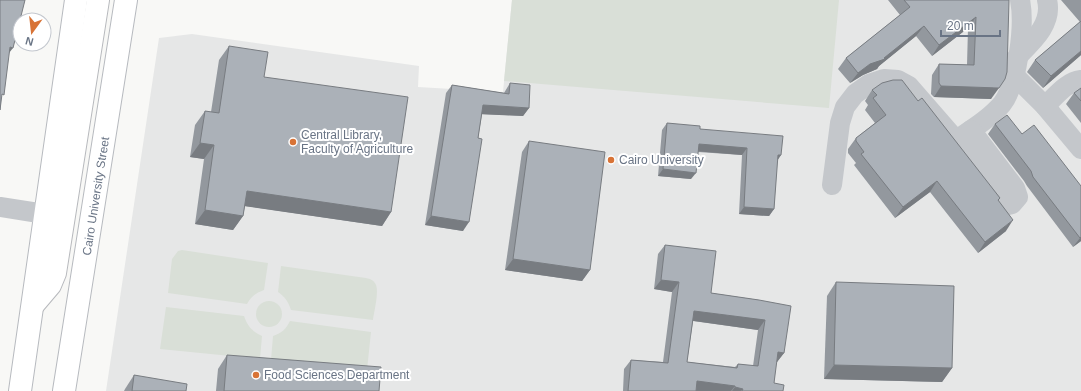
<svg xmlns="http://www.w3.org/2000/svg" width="1081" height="391" font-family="Helvetica,sans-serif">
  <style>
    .built { fill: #e6e7e7 }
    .green { fill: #d9dfd7 }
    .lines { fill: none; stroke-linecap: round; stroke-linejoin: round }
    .major-casing { stroke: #b7babf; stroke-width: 24 }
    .highway-casing { stroke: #b7b9bd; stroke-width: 24 }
    .minor { stroke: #c4c7cb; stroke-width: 20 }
    .major { stroke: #fff; stroke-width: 22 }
    .highway { stroke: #fff; stroke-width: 22 }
    .wall { fill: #93989e; fill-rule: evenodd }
    .shaded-wall { fill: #787c81 }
    .building { fill: #abb1b8; stroke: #787c81; fill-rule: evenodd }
    .poi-dot { fill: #d87336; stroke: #fff; stroke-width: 1.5 }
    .labels { text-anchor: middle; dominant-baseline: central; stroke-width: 4; stroke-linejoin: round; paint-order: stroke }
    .poi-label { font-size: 12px; fill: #697485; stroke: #fff; text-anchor: start }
    .street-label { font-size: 12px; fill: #697485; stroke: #fff }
  </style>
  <rect width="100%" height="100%" fill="#f8f8f6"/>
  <path class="built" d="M512,0H1081V391H106L159,38L192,34L419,66L418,87L503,92Z"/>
  <g class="green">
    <path d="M512,0H839L829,108L504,81Z"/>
    <path d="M182,250L268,263L264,290C256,293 251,296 247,304L168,293L172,259L178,251Z"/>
    <path d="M281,266L366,278C370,279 374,280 376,285C379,293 374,312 373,320L291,310C288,301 285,297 278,292Z"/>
    <circle cx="269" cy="314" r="13"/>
    <path d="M166,307L244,316C248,327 252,331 262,336L260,359L160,349Z"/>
    <path d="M290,321L371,332L367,370L271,360L273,336C282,333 286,329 290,321Z"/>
  </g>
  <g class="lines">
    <defs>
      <g id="major">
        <path d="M20,391L76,0"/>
        <path d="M64,391L126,0"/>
      </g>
      <path id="highway" d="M33,305L50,285L55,273L98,0"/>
    </defs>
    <use href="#major" class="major-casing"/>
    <use href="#highway" class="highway-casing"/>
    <g class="minor">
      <path d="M1017,57C1032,42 1053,24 1047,0"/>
      <path d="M1014,75L1045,106L1081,149"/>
      <path d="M1045,106C1056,96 1066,82 1081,80"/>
      <path d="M959,138C974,128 990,118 1002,104C1018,83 1025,25 1020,0"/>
      <path d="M832,185L840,123L845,107L855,94L869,84L884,79L898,80L909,86L956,140L1000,200L1008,205L1012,204L1018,197L1015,188L971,130"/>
      <path d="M0,207L45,214"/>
    </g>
    <use href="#major" class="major"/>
    <use href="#highway" class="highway"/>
  </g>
  <g class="wall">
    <path d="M888,0H1009L991,99L934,97L931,94L932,75L939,64L967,65L968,28L932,56L916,36L879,66L877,69L863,75L850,83L838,69L846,58L900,15Z"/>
    <path d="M1061,0H1081V55L1043,88L1027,72L1035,60L1080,22Z"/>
    <path d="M229,46L264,77L391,212L382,226L245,206L243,216L233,230L195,224L204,159L190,157L195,125L205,111L211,112L219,60Z"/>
    <path d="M510,83L529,108L523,116L482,114L463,231L425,225L446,93L452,85L504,93Z"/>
    <path d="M1081,88V123L1066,104L1074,93Z"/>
    <path d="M872,90L918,101L1000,198L998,201L1006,231L978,253L930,192L895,218L854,165L856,163L848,153V149L856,138L875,123L865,110L868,105L865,101Z"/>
    <path d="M667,123L700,129L781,155L777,161L774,209L769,216L739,214L742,155L698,152L691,179L658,176L662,130Z"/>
    <path d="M995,124L1022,134L1081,186V241L1073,247L1027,186L1024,181L988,134Z"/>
    <path d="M529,141L590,270L582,281L505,270L522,152Z"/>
    <path d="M665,245L711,293L759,300L784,353L777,362H776L774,383L783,391H623L624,369L631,360L663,362L672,292L654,289L658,254ZM693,321L758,330L753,366L738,364L735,367L687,362Z"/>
    <path d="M836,282L952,368L942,382L824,379L827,296Z"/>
    <path d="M227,355L379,391H216L218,369Z"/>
    <path d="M134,375L186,391H124L125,389Z"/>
  </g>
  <g class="shaded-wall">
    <path d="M976,17L968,28L932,56L939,45Z"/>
    <path d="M924,26L916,36L879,66L877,69L863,75L850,83L858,73L870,64L884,58Z"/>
    <path d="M10,47L13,48L5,58Z"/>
    <path d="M1081,51V55L1043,88L1051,76Z"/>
    <path d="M941,86L999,88L991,99L934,97Z"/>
    <path d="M483,105L529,108L523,116L477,114Z"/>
    <path d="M200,143L214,145L204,159L190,157Z"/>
    <path d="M699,144L747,148L742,155L694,151Z"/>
    <path d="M778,155H781L776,162Z"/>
    <path d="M663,169L696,173L691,179L658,176Z"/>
    <path d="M937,181L930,192L895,218L903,207Z"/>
    <path d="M247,191L391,212L382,226L237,205Z"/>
    <path d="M744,207L774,209L769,216L739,214Z"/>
    <path d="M205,210L243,216L233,230L195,224Z"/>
    <path d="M431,216L469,222L463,231L425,225Z"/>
    <path d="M1013,220L1006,231L978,253L985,242Z"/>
    <path d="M1081,237V241L1073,247L1080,238Z"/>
    <path d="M513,259L590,270L582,281L505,270Z"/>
    <path d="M661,280L679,282L672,292L654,289Z"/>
    <path d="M694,311L765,320L758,330L687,320Z"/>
    <path d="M778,352L784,353L777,362L771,361Z"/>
    <path d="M834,365L952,368L942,382L824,379Z"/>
    <path d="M697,381L735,386L731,391H695Z"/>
    <path d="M735,387L743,389L741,391H732Z"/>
  </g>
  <g class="building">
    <path d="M0,0H25L13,48L10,47L4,95L2,94L0,110Z"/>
    <path d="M904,0H1009L1007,72L1005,79L999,88L941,86L939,83V64L974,65L976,17L939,45L924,26L884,58L885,59L870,64L858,73L846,58L910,7Z"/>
    <path d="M1081,21V51L1051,76L1035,60Z"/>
    <path d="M229,46L268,52L264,77L408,97L391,212L247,191L243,216L205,210L214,145L200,143L205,111L219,113Z"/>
    <path d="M893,80H902L918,101L922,98L1000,198L998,200L1013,220L985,242L937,181L903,207L861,154L864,152L856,141V138L886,115L873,98L877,95L872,90L882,83Z"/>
    <path d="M510,83L530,85L529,108L483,105L478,138L482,139L469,222L431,216L452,85L509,94Z"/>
    <path d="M1081,88V101L1074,93Z"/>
    <path d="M1007,115L1022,134L1034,125L1081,186V237L1080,238L1033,177L1031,171L995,124Z"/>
    <path d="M667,123L700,126V129L783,136L781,155H778L774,209L744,207L747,148L699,144L696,173L663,169Z"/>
    <path d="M529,141L605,152L590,270L513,259Z"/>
    <path d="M665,245L716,251L711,293L759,300L791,306L784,353L778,352L774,383L784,385L783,391H742L743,389L735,387V386L697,381L696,391H628L631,360L668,363L679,282L661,280ZM694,311L765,320L758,366L738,364L737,368L687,362Z"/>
    <path d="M836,282L954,286L952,368L834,365Z"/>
    <path d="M227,355L381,367L379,391H224Z"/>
    <path d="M134,375L187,384L186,391H132Z"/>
  </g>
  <g class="poi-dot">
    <circle cx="293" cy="142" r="4"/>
    <circle cx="611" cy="160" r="4"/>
    <circle cx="256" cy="375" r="4"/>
  </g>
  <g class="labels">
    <g class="poi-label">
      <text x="301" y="135">Central Library,<tspan x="301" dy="14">Faculty of Agriculture</tspan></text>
      <text x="619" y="160">Cairo University</text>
      <text x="264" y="375">Food Sciences Department</text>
    </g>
    <g class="street-label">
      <text transform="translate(96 196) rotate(-81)">Cairo University Street</text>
    </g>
  </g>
  <g transform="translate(32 32) rotate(195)"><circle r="19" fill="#ffffff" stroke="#c3c7ce"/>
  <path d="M0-3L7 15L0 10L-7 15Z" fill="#d87336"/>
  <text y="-6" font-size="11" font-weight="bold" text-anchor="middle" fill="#697485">N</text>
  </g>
  <path d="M941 30v6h59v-6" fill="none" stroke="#697485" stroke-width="2"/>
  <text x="947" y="30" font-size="12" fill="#697485" stroke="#ffffff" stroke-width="3" paint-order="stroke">20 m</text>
</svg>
